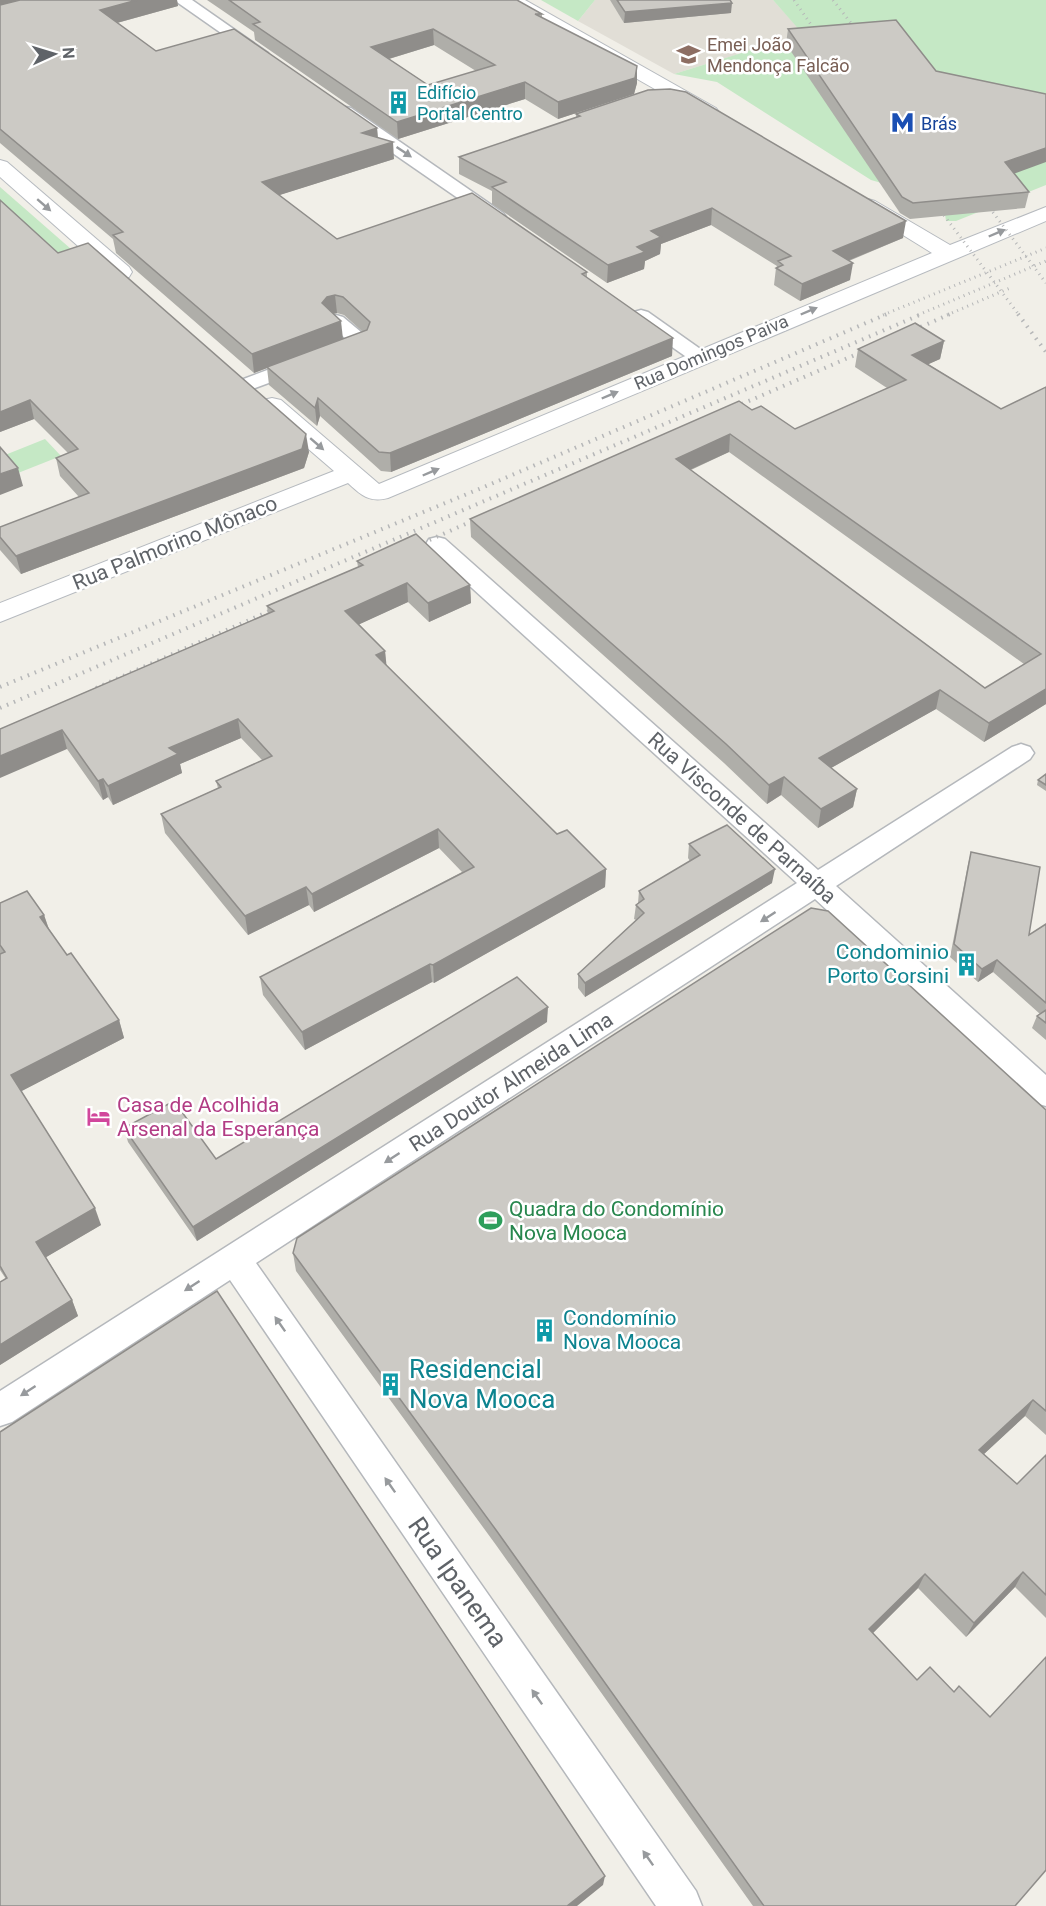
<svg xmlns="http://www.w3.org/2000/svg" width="1046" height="1906" font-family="Roboto,sans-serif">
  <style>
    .education { fill: #e1ded6 }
    .green { fill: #c5e8c5 }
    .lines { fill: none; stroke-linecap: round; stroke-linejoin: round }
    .street-casing { stroke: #b5b8bc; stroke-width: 3 }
    .secondary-casing { stroke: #b6babf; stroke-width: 2 }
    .street { fill: #fff; fill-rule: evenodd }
    .secondary { fill: #fff; fill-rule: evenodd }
    .rail-far1 { stroke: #b6b7b8; stroke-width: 3; stroke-dasharray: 1 4.5; stroke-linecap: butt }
    .rail { stroke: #b6b7b8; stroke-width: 4; stroke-dasharray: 1.5 6; stroke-linecap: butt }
    .wall { fill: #afaea9; fill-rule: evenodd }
    .shaded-wall { fill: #8f8d8a }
    .building { fill: #cccac5; stroke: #8f8d8a; stroke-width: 1.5; fill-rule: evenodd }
    .oneway { fill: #979a9d }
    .labels { text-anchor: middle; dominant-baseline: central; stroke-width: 5; stroke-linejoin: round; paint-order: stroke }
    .far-education-label { font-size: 18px; fill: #785e54; stroke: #fff; text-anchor: start }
    .far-culture-label { font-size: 18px; fill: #0d838f; stroke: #fff; text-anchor: start }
    .far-transit-label { font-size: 18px; fill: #164399; stroke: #fff; text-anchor: start }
    .far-street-label { font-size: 18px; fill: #5f6368; stroke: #fff }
    .street-label { font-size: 21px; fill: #5f6368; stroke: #fff }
    .culture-label { font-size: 21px; fill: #0d838f; stroke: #fff; text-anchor: end }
    .hotel-label { font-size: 21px; fill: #b23c85; stroke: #fff; text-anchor: start }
    .leisure-label { font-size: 21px; fill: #27864d; stroke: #fff; text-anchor: start }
    .near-culture-label { font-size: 26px; fill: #0d838f; stroke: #fff; text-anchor: start }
    .near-street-label { font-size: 26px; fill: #5f6368; stroke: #fff }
  </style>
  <rect width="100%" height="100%" fill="#f1efe8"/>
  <path class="education" d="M595,0H773L804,34L674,74L578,21Z"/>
  <g class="green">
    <path d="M541,0H595L578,21Z"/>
    <path d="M773,0H1046V185L956,221H946L945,214L892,186L871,180L717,82L674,74L803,34Z"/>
    <path d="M0,187L87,263L62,271L0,213Z"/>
    <path d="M45,439L61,456L13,475L0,457Z"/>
  </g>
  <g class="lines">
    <defs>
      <g id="street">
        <path d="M174,0H192L268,53L266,56H254Z"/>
        <path d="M345,107L351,108L503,213L506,217L503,221H491L339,116L337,112L339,108Z"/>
        <path d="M641,310L648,312L706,353L709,357L706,361H692L634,320L631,316L634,312Z"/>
        <path d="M336,315L343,317L367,337L370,341L366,347L255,388L248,390L241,388L238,384L241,380L347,340L326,321L329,317Z"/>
        <path d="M437,537L445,539L818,870L1012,747L1021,744L1030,747L1034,753L1030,759L836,886L1046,1075V1106L1035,1103L815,899L256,1263L696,1891L702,1906H656L230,1280L12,1422L0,1426V1391L797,883L429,549L426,544L429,539Z"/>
      </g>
      <g id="secondary">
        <path d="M503,0H525L716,108L719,112L716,116H702L506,4Z"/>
        <path d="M0,160L7,162L129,267L132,272L129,277L121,279L113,277L0,177Z"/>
        <path d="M868,199L875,201L950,245L1046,207V221L388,498C369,503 361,495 348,483L0,622V603L334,471L263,410L260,405L263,400L272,398L281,400L379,484L932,253L861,209L857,205L861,201Z"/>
      </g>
    </defs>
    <use href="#street" class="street-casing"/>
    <use href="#secondary" class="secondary-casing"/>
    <use href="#street" class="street"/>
    <use href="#secondary" class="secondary"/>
    <g class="rail-far1">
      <path d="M794,0L821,39"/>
      <path d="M833,0L861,36"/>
      <path d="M983,199L1046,283"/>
      <path d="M934,202L1019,315"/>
      <path d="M883,315L1046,248"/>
      <path d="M918,315L1046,261"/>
      <path d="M947,315L1010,288"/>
    </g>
    <g class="rail">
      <path d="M1018,314L1046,352"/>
      <path d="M907,333L950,314"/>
      <path d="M728,410L871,348"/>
      <path d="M409,549L486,515"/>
      <path d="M0,687L484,487L887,314"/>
      <path d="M96,688L283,605"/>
      <path d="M0,708L922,314"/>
    </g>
  </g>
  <g class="wall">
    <path d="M0,0H177L178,6L117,23L156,51L377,128L378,137L394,159L279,195L337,239L587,272V278L672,356L391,472L381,471L320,416L317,426L269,385L267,368L254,373L116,253L113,239L0,143ZM337,313L344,315L363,332L343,339L333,314Z"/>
    <path d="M207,0H517L542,14V18L637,66V83L634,94L558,119L525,99L398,139L255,40L254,32ZM434,45L476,71L428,85L389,59Z"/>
    <path d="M610,0H730L731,13L624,23Z"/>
    <path d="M788,29L1014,174L1029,192L1025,208L910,219L900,213L786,44Z"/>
    <path d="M576,114L903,238L849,261L850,280L800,301L774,285L776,268L777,266L711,225L661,244L660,254L645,261L644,269L607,283L492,204V191L459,174V157L576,118Z"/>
    <path d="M0,200L58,253L309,452L304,468L21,574L0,550V527L79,497L60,476L56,458L68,453L34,419L0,432Z"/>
    <path d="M944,341L940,359L928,364L1001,409L1046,387V704L984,742L936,709L831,768L857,789L853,807L818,828L781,795L767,804L724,763L471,537L470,519L752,410L795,429L887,388L855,367L858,349ZM729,452L1024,664L985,688L691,470Z"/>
    <path d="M357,561L470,585L471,603L429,622L408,602L359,624L385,651L386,666L557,834L606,869L605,887L434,983L432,982L305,1050L263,995L260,977L462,872L439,848L314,912L309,905L248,935L165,833L161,814L218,788L216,781L262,760L241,738L180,764L182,773L113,805L108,797L103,800L67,749L0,729L268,613L267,606L358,567Z"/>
    <path d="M1046,774V791L1037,785L1038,780Z"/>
    <path d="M689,844L772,883L585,997L578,988V974L636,920L634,919L636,905L638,903L639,891L690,861L688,858Z"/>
    <path d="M971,852L1029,935L1046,924V1040L1032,1028L1037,1016L1040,1014L993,972L978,982L950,957L968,864Z"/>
    <path d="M0,903L44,915L49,929L67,955L119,1020L124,1038L21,1091L101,1225L46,1257L72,1300L78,1316L0,1365V1282L6,1279L0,1270Z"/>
    <path d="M547,1022L197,1241L128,1142L124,1128L216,1159Z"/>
    <path d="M1046,1110V1435L1025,1416L984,1454L1017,1484L1046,1455V1618L1015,1587L966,1637L918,1588L873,1633L1015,1906H753L496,1545L296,1271L293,1253Z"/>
  </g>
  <g class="shaded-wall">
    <path d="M0,0H26L0,7Z"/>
    <path d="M137,0H177L178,6L102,27L100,10Z"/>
    <path d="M732,3L731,13L624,23L625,12Z"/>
    <path d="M433,29L434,45L372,64L371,47Z"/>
    <path d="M637,66V83L634,94L558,119V102Z"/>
    <path d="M525,82V99L398,139L397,122Z"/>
    <path d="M377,128L378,145L362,133Z"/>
    <path d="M393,142L394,159L264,200L262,182Z"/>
    <path d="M1046,148V162L1002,178L1005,162Z"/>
    <path d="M712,208L711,225L661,244L660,254L645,261L644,269L607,283L608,265L637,247L651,231Z"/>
    <path d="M906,221L903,238L830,268L833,251Z"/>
    <path d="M853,263L850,280L800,301L802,284Z"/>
    <path d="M335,295L337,313L328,315L322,303L327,297Z"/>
    <path d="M341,321L343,339L254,373L252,354Z"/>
    <path d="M673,338L672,356L391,472L390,453Z"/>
    <path d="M944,341L940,359L909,373L912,355Z"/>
    <path d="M318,398L320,416L317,426L315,408Z"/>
    <path d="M30,400L34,419L0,432V412Z"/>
    <path d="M306,434L309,452L304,468L21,574L16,556Z"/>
    <path d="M730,434L729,452L674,477L676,459Z"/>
    <path d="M18,468L23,486L0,495V474Z"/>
    <path d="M407,583L408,602L347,630L345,611Z"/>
    <path d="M470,585L471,603L429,622L428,603Z"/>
    <path d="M385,651L387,670L376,655Z"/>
    <path d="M1046,689V704L984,742L989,723Z"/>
    <path d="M940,690L936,709L815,777L819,758Z"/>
    <path d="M238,719L241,738L180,764L182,773L113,805L108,786L169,748Z"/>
    <path d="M62,730L67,749L0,778V756Z"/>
    <path d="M784,777L781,795L767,804L769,785Z"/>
    <path d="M103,779L108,797L103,800L98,781Z"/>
    <path d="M857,789L853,807L818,828L821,809Z"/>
    <path d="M438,829L439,848L314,912L312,894Z"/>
    <path d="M606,869L605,887L434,983L433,965Z"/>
    <path d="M775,869L772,883L585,997V983Z"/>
    <path d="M306,887L309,905L248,935L245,916Z"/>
    <path d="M44,915L50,933L40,917Z"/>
    <path d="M997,960L993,972L978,982L982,969Z"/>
    <path d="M430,964L432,982L305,1050L302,1032Z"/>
    <path d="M548,1007L547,1022L197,1241L193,1227Z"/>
    <path d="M119,1020L124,1038L18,1093L11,1075Z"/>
    <path d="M95,1208L101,1225L43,1259L36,1242Z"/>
    <path d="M72,1300L78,1316L0,1365V1345Z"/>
    <path d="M1033,1400L1025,1416L971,1466L979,1450Z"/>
    <path d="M1023,1572L1015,1587L966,1637L974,1623Z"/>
    <path d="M925,1574L918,1588L863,1643L869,1629Z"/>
    <path d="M605,1876L603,1885L577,1906H567Z"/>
  </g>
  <g class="building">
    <path d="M20,0H137L100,10L156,51L234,29L377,128L362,133L393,142L262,182L337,239L472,193L587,272L582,274L673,338L390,453L379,452L318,398L315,408L267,367L367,330L370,322L343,297L335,295L327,297L322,303L341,321L252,354L113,235L123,232L0,129V5Z"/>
    <path d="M229,0H517L542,14H535L637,66L635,78L558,102L525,82L397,122L253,24L260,22ZM433,29L495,65L428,85L371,47Z"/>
    <path d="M617,0H730L732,3L625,12Z"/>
    <path d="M896,20L936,71L1046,94V148L1005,162L1029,192L913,203L902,197L788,29Z"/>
    <path d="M670,89L686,92L906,221L833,251L853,263L802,284L776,268L783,265L778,261L791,256L712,208L651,231L661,237L637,247L645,252L608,265L492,187L506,182L459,157L580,116L576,114L648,90Z"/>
    <path d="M0,200L58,253L88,243L306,434L302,449L16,556L0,537V527L89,493L56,458L78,449L30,400L0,412Z"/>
    <path d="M915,323L944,341L912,355L1001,409L1046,387V689L989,723L940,690L819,758L857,789L821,809L784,777L769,785L726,744L470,519L739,401L752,410L761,406L795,429L906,380L858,349ZM730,434L1041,654L985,688L676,459Z"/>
    <path d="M0,447L18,468L0,474Z"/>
    <path d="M416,534L470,585L428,603L407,583L345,611L385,651L376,655L557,834L567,830L606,869L433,965L430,964L302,1032L260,977L474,867L438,829L312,894L306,887L245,916L161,814L221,787L216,781L272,756L238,719L169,748L178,754L108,786L103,779L98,781L62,730L0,756V729L274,611L267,606L363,565L357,561Z"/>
    <path d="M1046,774V785L1038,780Z"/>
    <path d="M727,825L775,869L585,983L578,974L644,913L636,905L644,899L639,891L700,855L689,844Z"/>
    <path d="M971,852L1040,867L1029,935L1046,924V1003L997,960L982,969L954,944Z"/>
    <path d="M27,891L44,915L40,917L67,955L71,953L119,1020L11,1075L95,1208L36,1242L72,1300L0,1345V1282L7,1278L0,1266V954L5,952L0,945V903Z"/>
    <path d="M811,908L828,911L1046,1110V1411L1033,1400L979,1450L1017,1484L1046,1455V1595L1023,1572L974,1623L925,1574L869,1629L917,1680L930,1667L954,1692L959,1686L990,1717L1046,1657V1870L1015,1906H764L496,1530L293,1253L297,1238Z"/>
    <path d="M517,977L548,1007L193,1227L124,1128L174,1101L216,1159Z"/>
    <path d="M1046,1010V1023L1037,1016Z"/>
    <path d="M217,1291L605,1876L567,1906H0V1432Z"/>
  </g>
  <defs><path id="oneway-solid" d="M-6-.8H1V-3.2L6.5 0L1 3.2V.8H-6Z" transform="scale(1.5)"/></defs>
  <g class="oneway">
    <use href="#oneway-solid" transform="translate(404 152) rotate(34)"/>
    <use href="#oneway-solid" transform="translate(44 205) rotate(41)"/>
    <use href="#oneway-solid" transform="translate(997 233) rotate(-23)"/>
    <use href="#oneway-solid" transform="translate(809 311) rotate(-23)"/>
    <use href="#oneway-solid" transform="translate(610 395) rotate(-23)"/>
    <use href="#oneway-solid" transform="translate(317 444) rotate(41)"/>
    <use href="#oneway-solid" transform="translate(431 472) rotate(-23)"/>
    <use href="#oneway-solid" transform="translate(768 917) rotate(147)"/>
    <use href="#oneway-solid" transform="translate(392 1158) rotate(147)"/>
    <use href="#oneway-solid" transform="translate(192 1286) rotate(147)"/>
    <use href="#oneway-solid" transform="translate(280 1324) rotate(-125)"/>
    <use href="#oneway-solid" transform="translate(28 1391) rotate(147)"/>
    <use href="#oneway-solid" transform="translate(390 1485) rotate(-125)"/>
    <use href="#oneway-solid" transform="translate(537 1697) rotate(-125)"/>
    <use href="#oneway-solid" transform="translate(648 1858) rotate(-125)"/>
  </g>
  <defs>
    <symbol id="school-bare" viewBox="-9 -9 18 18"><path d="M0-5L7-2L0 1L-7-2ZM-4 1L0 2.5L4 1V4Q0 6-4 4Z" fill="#8d6e63" stroke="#fff" stroke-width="2.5" paint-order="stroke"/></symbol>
    <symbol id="building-bare" viewBox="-9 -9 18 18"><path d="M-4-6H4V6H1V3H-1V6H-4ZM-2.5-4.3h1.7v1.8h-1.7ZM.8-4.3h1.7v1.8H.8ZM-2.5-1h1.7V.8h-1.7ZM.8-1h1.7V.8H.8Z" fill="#0f9aa8" stroke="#fff" stroke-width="2.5" paint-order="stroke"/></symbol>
    <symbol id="metro-bare" viewBox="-9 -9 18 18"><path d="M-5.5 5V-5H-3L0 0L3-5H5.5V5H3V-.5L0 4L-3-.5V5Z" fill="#1a4fb4" stroke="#fff" stroke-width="2.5" paint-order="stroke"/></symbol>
    <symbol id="hotel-bare" viewBox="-9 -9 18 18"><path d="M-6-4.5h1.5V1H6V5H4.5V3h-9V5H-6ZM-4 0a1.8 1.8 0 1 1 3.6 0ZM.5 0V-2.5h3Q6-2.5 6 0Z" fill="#d1479c" stroke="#fff" stroke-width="2.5" paint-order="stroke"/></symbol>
    <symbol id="stadium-bare" viewBox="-9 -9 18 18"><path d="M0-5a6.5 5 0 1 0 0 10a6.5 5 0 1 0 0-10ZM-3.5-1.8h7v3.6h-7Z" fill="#2e9e5b" stroke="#fff" stroke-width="2.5" paint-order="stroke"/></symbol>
  </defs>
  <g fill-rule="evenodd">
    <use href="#school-bare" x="672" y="38" width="33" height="33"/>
    <use href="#building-bare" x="382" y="86" width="33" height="33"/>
    <use href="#metro-bare" x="886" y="106" width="33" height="33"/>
    <use href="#building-bare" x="950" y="948" width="33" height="33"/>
    <use href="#hotel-bare" x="82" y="1100" width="33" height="33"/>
    <use href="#stadium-bare" x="474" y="1204" width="33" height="33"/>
    <use href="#building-bare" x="528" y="1314" width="33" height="33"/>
    <use href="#building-bare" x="374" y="1368" width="33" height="33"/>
  </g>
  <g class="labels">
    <g class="far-education-label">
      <text x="707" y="44">Emei João<tspan x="707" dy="21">Mendonça Falcão</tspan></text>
    </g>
    <g class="far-culture-label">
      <text x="417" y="92">Edifício<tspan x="417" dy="21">Portal Centro</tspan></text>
    </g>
    <g class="far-transit-label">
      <text x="921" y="123">Brás</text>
    </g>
    <g class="far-street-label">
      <text transform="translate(711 352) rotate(-23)">Rua Domingos Paiva</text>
    </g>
    <g class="street-label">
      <text transform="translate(175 543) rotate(-22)">Rua Palmorino Mônaco</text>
      <text transform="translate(742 818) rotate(42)">Rua Visconde de Parnaíba</text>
      <text transform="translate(511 1082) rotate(-33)">Rua Doutor Almeida Lima</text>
    </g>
    <g class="culture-label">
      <text x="949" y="952">Condominio<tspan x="949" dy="24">Porto Corsini</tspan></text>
      <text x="563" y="1318" text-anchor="start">Condomínio<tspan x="563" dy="24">Nova Mooca</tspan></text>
    </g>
    <g class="hotel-label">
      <text x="117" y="1105">Casa de Acolhida<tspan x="117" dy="24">Arsenal da Esperança</tspan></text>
    </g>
    <g class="leisure-label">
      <text x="509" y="1209">Quadra do Condomínio<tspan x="509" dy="24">Nova Mooca</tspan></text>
    </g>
    <g class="near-culture-label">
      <text x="409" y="1369">Residencial<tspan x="409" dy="30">Nova Mooca</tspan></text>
    </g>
    <g class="near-street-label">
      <text transform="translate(458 1582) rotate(55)">Rua Ipanema</text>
    </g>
  </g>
  <g transform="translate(54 54) rotate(86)" stroke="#ffffff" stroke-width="4.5" paint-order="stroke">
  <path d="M0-4.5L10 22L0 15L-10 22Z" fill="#5f6368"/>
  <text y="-9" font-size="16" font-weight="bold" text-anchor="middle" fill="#5f6368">N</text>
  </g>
</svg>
